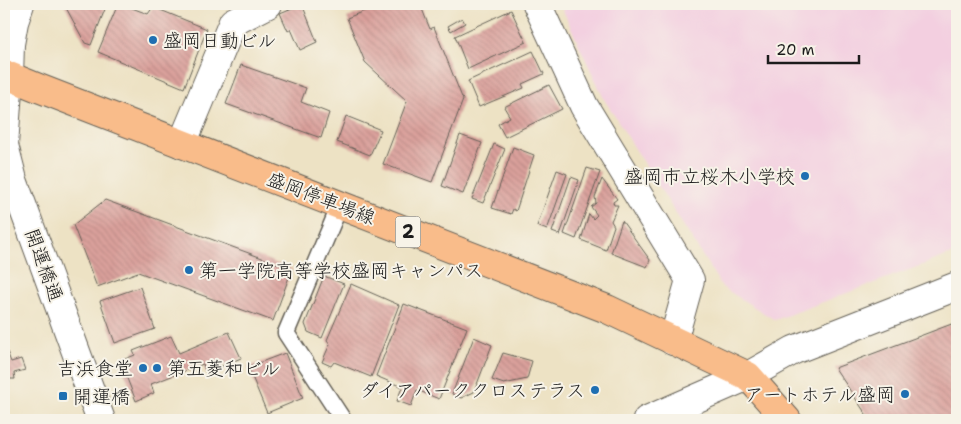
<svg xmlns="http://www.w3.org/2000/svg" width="961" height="424" font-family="'Shantell Sans','Klee One',sans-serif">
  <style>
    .built { fill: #f3cfe0 }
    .building { fill: url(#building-back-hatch) }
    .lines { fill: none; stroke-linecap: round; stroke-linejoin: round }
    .service-casing { stroke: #656157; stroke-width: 19 }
    .minor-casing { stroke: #656157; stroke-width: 30 }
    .tertiary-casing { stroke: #656157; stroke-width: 30 }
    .primary-casing { stroke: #656157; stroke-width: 30 }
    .service { stroke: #fff; stroke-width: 16 }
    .minor { stroke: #fff; stroke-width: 28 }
    .tertiary { stroke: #fff; stroke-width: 28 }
    .primary { stroke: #f9bc8a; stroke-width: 28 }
    .poi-dot { fill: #1f6fb2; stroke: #f7f3e8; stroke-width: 2 }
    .labels { text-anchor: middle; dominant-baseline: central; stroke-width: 4; stroke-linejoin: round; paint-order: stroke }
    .shield { fill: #f7f3e8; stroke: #5e5c59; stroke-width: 1 }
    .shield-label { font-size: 18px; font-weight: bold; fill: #1c1c1c }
    .poi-label { font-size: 19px; fill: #1c1c1c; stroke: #f7f3e8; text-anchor: start }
    .street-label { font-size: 19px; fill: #1c1c1c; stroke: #f7f3e8 }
  </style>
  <defs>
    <pattern id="building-back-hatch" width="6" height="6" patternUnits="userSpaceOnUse" patternTransform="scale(1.25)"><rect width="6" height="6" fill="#daa09b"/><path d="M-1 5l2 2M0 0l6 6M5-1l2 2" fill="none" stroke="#ba8985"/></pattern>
  </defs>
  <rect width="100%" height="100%" fill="#f7f3e8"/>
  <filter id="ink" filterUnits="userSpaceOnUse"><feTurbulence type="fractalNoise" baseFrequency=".02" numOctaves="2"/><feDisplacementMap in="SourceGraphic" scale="10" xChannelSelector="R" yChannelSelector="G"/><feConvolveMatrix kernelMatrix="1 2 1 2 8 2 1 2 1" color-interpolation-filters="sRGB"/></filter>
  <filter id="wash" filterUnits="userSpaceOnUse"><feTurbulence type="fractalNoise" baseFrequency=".0096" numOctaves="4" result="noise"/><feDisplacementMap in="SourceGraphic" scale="20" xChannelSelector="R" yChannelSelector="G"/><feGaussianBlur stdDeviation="1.12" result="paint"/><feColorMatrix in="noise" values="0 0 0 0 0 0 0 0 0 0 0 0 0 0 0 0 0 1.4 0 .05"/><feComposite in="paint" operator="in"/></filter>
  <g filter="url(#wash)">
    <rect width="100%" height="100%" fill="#ede2c4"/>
    <path class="built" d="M560,4H957V252L775,320L722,287L604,99Z"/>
    <g id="blocks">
      <g class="building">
        <path d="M64,4H107L91,45L85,43Z"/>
        <path d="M118,4H121L148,14L153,7L207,29L184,88L98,52Z"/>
        <path d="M302,4L317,42L300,50L291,29L288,31L280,13Z"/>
        <path d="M373,4H420L430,29L434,27L463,100L432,182L383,164L407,101L365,62L347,18L374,7Z"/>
        <path d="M511,10L526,42L468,69L455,36Z"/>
        <path d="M462,18L465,23L451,31L448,26Z"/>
        <path d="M533,51L544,74L522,84L524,88L479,107L468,81Z"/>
        <path d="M241,65L306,88L301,102L329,113L321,138L226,104Z"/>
        <path d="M549,85L562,109L505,137L498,124L510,117L504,107Z"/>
        <path d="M346,116L381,130L370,155L337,142Z"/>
        <path d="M460,135L482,143L463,194L442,186Z"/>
        <path d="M494,144L505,149L483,203L472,199Z"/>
        <path d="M513,147L534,155L516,211L513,209L511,214L492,208Z"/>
        <path d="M587,168L600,172L576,239L564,234Z"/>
        <path d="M557,170L567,174L547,230L537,226Z"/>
        <path d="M571,177L579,180L560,235L552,232Z"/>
        <path d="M602,179L617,199L613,202L614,205H618L611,221L614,226L606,250L581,240L589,214L593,219L597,215L591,207L596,203L595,197Z"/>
        <path d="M105,200L292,269L273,321L138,272L97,287L73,225Z"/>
        <path d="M622,221L650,260L647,267L611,253Z"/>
        <path d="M324,276L344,284L322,338L308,332L305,324Z"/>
        <path d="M351,284L399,305L371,377L334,362L331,366L322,362L330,344L327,340Z"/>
        <path d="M140,287L155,329L115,343L100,301Z"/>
        <path d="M404,304L467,328L439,399L417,390L411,406L397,401L402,387L376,376Z"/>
        <path d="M957,322V420H870L835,368Z"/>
        <path d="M229,332L241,358L206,373L203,364L151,384L154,393L136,401L120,361L135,355L133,351L171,336L179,353Z"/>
        <path d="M474,337L492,345L474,392L461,398L452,394Z"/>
        <path d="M4,344L11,362L21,359L25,370L14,373L15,379H4Z"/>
        <path d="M285,353L303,398L267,413L248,367Z"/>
        <path d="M503,353L532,361L527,379L504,384L492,380Z"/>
        <path d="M4,391H5L8,420H4Z"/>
      </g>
    </g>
  </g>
  <g filter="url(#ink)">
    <use href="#blocks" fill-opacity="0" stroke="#656157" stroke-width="1"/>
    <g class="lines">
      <defs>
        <path id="service" d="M340,205L286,333L343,420"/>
        <g id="minor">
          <path d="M537,4L584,106L690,280L673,341"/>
          <path d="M9,77L10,44L14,22L20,4"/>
          <path d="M182,144L233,22L268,4"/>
          <path d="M647,420L748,376L794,350L957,286"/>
        </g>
        <path id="tertiary" d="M9,77L4,145L13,180L101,420"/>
        <path id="primary" d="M4,74L41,89L607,309L748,376L787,420"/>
      </defs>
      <use href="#service" class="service-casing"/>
      <use href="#minor" class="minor-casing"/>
      <use href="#tertiary" class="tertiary-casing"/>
      <use href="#primary" class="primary-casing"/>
      <use href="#service" class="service"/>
      <use href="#minor" class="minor"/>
      <use href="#tertiary" class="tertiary"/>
      <use href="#primary" class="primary"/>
    </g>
  </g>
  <g class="poi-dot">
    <circle cx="153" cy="40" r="5"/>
    <circle cx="805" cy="176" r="5"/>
    <circle cx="189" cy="270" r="5"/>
    <circle cx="143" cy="368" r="5"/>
    <circle cx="157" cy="368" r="5"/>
    <circle cx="595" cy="390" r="5"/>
    <circle cx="905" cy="394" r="5"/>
    <rect x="58" y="391" width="10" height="10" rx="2.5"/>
  </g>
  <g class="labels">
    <rect class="shield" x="395.5" y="216.5" width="25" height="31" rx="4"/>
    <g class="shield-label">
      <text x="408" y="232">2</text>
    </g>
    <g class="poi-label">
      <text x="163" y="40">盛岡日動ビル</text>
      <text x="795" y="176" text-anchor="end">盛岡市立桜木小学校</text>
      <text x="199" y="270">第一学院高等学校盛岡キャンパス</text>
      <text x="133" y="368" text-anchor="end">吉浜食堂</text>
      <text x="167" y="368">第五菱和ビル</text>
      <text x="585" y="390" text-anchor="end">ダイアパーククロステラス</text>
      <text x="895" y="394" text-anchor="end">アートホテル盛岡</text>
      <text x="73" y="396">開運橋</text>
    </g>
    <g class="street-label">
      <text transform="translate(321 198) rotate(21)">盛岡停車場線</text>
      <text transform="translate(44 265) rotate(70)">開運橋通</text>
    </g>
  </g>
  <rect width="961" height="424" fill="none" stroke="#f7f3e8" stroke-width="20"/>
  <path d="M768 55v8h91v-8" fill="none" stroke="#1c1c1c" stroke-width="2.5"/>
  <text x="776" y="55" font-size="15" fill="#1c1c1c" stroke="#f7f3e8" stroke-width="4" paint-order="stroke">20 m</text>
</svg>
